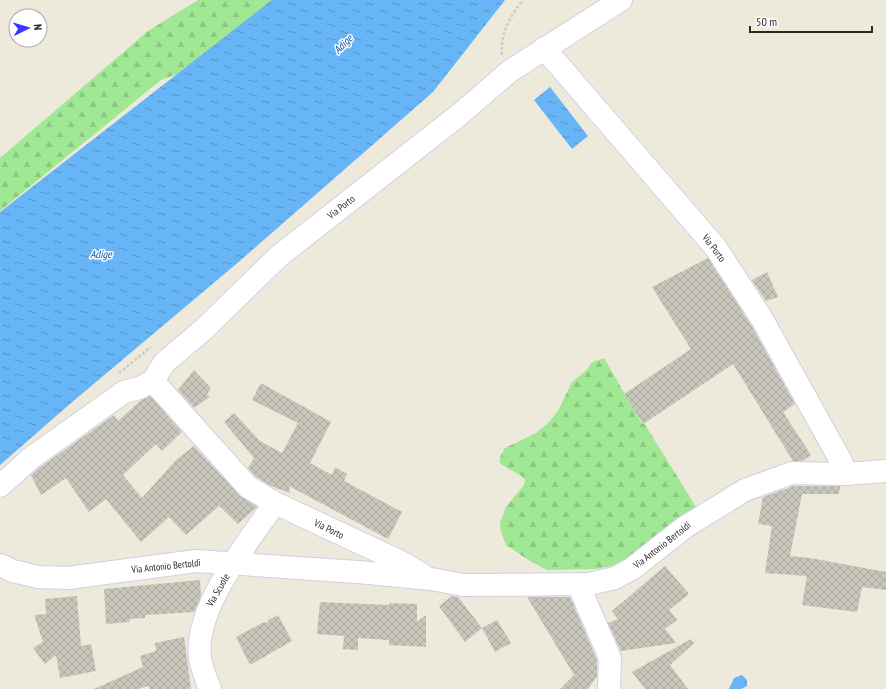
<svg xmlns="http://www.w3.org/2000/svg" width="886" height="689" font-family="'PT Sans Narrow',sans-serif">
  <style>
    .forest { fill: url(#forest-firs) }
    .water { fill: url(#water-ripples) }
    .building { fill: url(#building-cross-hatch) }
    .lines { fill: none; stroke-linecap: round; stroke-linejoin: round }
    .minor-casing { stroke: #d0d0e4; stroke-width: 24 }
    .path { stroke: #ccc; stroke-width: 2.5; stroke-dasharray: 3 2; stroke-linecap: butt }
    .minor { stroke: #fff; stroke-width: 22 }
    .labels { text-anchor: middle; dominant-baseline: central; stroke-width: 3; stroke-linejoin: round; paint-order: stroke }
    .street-label { font-size: 10px; fill: #2a2a2a; stroke: #fff }
    .water-label { font-size: 11px; font-style: italic; fill: #044ea4; stroke: #fff }
  </style>
  <defs>
    <pattern id="forest-firs" width="22" height="20" patternUnits="userSpaceOnUse"><rect width="22" height="20" fill="#a0e894"/><path d="M5 1l3.5 6h-7zM16 11l3.5 6h-7z" fill="#8ac780"/></pattern>
    <pattern id="water-ripples" width="26" height="14" patternUnits="userSpaceOnUse"><rect width="26" height="14" fill="#67b4f6"/><path d="M2 4q2-2 4 0t4 0M15 11q2-2 4 0t4 0" fill="none" stroke="#5593c7"/></pattern>
    <pattern id="building-cross-hatch" width="8" height="8" patternUnits="userSpaceOnUse"><rect width="8" height="8" fill="#c8c6ba"/><path d="M0 0l8 8M0 8l8-8" fill="none" stroke="#acaaa0"/></pattern>
  </defs>
  <rect width="100%" height="100%" fill="#ede9db"/>
  <g class="forest">
    <path d="M198,0H281L177,74L161,80L0,211V158L148,31Z"/>
    <path d="M604,358L642,424L644,423L698,510L621,564L596,569L547,570L530,561L506,545L501,531L500,523L506,507L524,485L525,479C518,472 508,470 500,463V457L505,448L536,433L548,423L558,411L572,382L587,370L591,363Z"/>
  </g>
  <g class="water">
    <path d="M272,0H505L433,92L235,265L71,403L0,465V212Z"/>
    <path d="M550,87L588,136L572,149L534,100Z"/>
    <path d="M742,675L747,680V686L741,689H729L734,678Z"/>
  </g>
  <g class="building">
    <path d="M708,258L751,325L795,404L783,412L811,455L802,461H793L733,364L643,424L624,394L691,349L652,287Z"/>
    <path d="M767,272L778,297L766,301L752,280Z"/>
    <path d="M194,370L211,388L207,394L210,397L194,408L178,390Z"/>
    <path d="M261,383L331,422L310,463L332,475L335,467L347,474L344,481L402,512L388,539L289,486L290,493L271,486L256,477L248,468L254,458L224,422L234,413L260,441L282,453L298,423L252,400Z"/>
    <path d="M150,396L182,432L162,451L156,444L123,475L142,498L176,460L194,446L239,495L257,507L238,524L219,506L186,535L169,517L141,542L106,499L89,512L66,478L41,495L31,475L39,468L114,415L118,421L140,401Z"/>
    <path d="M794,486H840L839,494H802L790,556L810,558L886,572V590L862,587L857,612L802,605L807,576L765,573L772,526L758,524L763,497Z"/>
    <path d="M665,566L689,594L669,610L677,620L665,629L676,643L621,651L608,623L618,619L612,611Z"/>
    <path d="M200,580L201,596L194,612L145,615V618L130,619V622L106,624L104,589Z"/>
    <path d="M77,596L81,646L91,644L96,671L60,678L56,655L45,664L33,648L43,642L34,615L46,614L45,599Z"/>
    <path d="M452,596L458,597L482,628L465,642L439,606Z"/>
    <path d="M527,597H570L597,660V676L588,689H560L574,675Z"/>
    <path d="M320,602L389,605V603L417,604V622L426,615V647L389,645V640L358,638V650L343,649L344,636L317,634Z"/>
    <path d="M278,615L292,641L250,665L236,637L262,623L269,622L268,620Z"/>
    <path d="M497,620L511,643L495,652L482,628Z"/>
    <path d="M184,637L191,689H150L148,686L138,689H94L143,667L140,656L156,651L155,643Z"/>
    <path d="M691,639L694,643L670,665L688,689H645L632,672Z"/>
  </g>
  <g class="lines">
    <defs>
      <g id="minor">
        <path d="M544,48L716,248L762,319L841,461L846,474"/>
        <path d="M153,381L248,487L275,503L401,562L423,575"/>
        <path d="M0,486L31,458L124,392L139,388L153,381L164,363L203,330L279,256L459,115L510,71L621,0"/>
        <path d="M0,565L13,571L38,577L68,578L196,561L358,572L431,579L463,585L589,584L615,578L633,568L685,527L745,490L792,473L846,474L886,471"/>
        <path d="M578,584L610,658L609,689"/>
        <path d="M210,689C206,679 201,667 200,657C194,608 248,542 275,503"/>
      </g>
    </defs>
    <use href="#minor" class="minor-casing"/>
    <g class="path">
      <path d="M502,55C500,34 510,16 523,0"/>
      <path d="M119,373L151,347"/>
    </g>
    <use href="#minor" class="minor"/>
  </g>
  <g class="labels">
    <g class="street-label">
      <text transform="translate(341 207) rotate(-38)">Via Porto</text>
      <text transform="translate(714 248) rotate(53)">Via Porto</text>
      <text transform="translate(329 529) rotate(26)">Via Porto</text>
      <text transform="translate(662 545) rotate(-38)">Via Antonio Bertoldi</text>
      <text transform="translate(166 566) rotate(-6)">Via Antonio Bertoldi</text>
      <text transform="translate(218 590) rotate(-60)">Via Scuole</text>
    </g>
    <g class="water-label">
      <text transform="translate(343 44) rotate(-45)">Adige</text>
      <text x="101" y="254">Adige</text>
    </g>
  </g>
  <g transform="translate(28 28) rotate(85)"><circle r="19" fill="#ffffff" stroke="#aaaaaa"/>
  <path d="M0-3L7 15L0 10L-7 15Z" fill="#3836ff"/>
  <text y="-6" font-size="11" font-weight="bold" text-anchor="middle" fill="#2a2a2a">N</text>
  </g>
  <path d="M750 26v6h122v-6" fill="none" stroke="#2a2a2a" stroke-width="2"/>
  <text x="756" y="26" font-size="12" fill="#2a2a2a" stroke="#ffffff" stroke-width="3" paint-order="stroke">50 m</text>
</svg>
